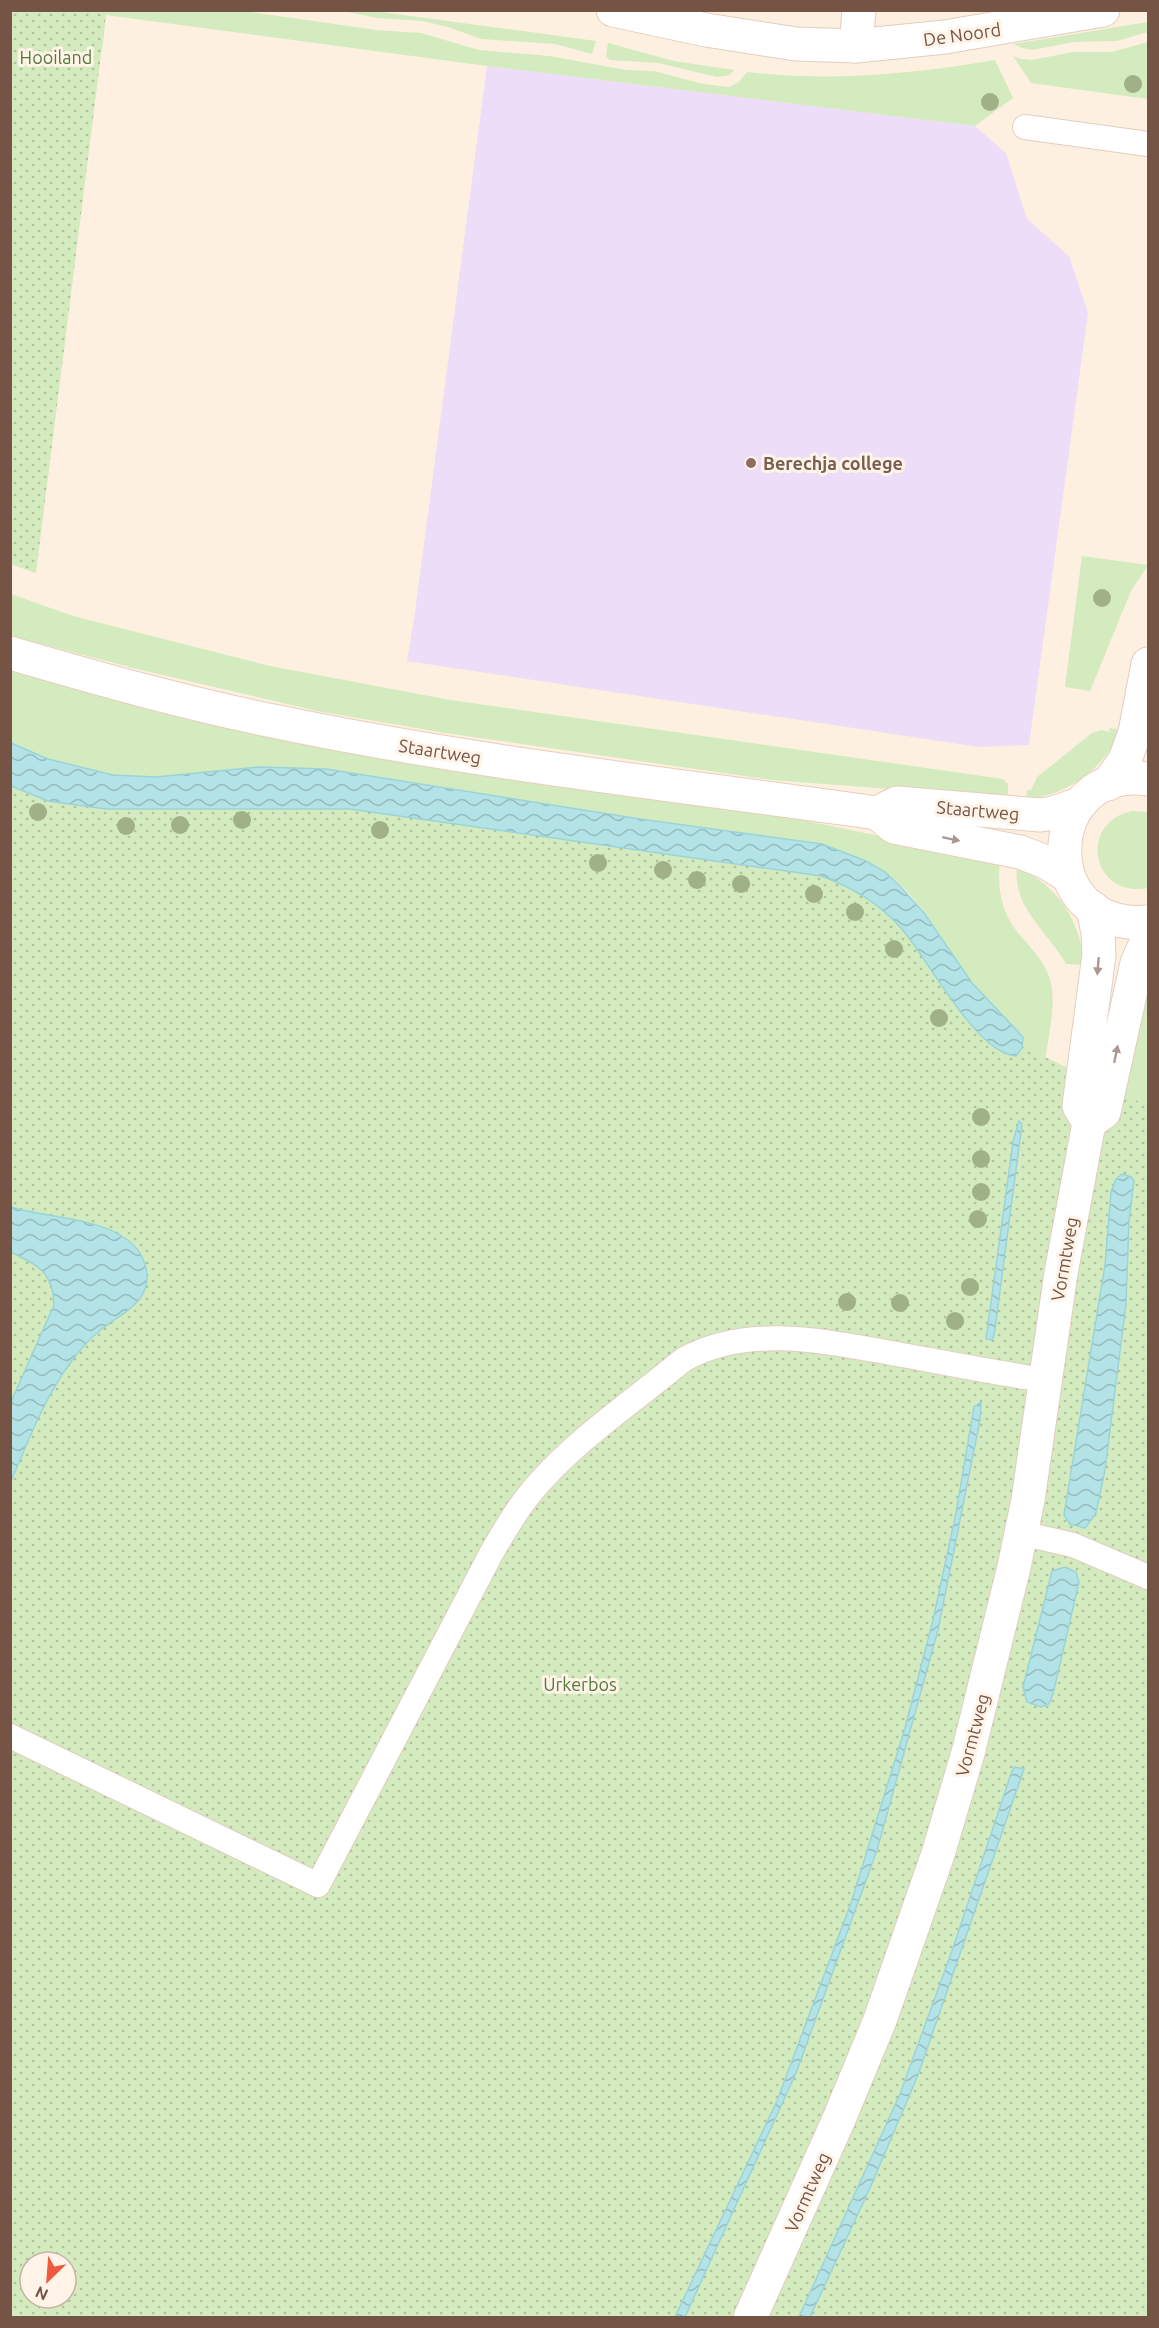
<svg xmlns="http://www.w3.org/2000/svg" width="1159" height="2328" font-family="Ubuntu,sans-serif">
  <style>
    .education { fill: #edddf9 }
    .green { fill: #d3ebbe }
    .park { fill: url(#park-dots); fill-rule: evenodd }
    .water { fill: url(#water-waves); stroke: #9ad4d9; stroke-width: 1.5 }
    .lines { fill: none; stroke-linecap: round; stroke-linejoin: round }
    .lane-casing { stroke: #e3cdbf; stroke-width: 26 }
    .street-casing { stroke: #e3cdbf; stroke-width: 35 }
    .secondary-casing { stroke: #e9cdbb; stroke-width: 35 }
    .lane { stroke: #fff; stroke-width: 24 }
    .street { stroke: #fff; stroke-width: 33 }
    .secondary { stroke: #fff; stroke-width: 33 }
    .tree { fill: #a0b087 }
    .oneway { fill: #ac9890 }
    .education-dot { fill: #8d6e63; stroke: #fff4e7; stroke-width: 2 }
    .labels { text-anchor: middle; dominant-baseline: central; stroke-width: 6; stroke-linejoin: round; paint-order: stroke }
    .street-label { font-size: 18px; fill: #755446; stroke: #fff4e7 }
    .park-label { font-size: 18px; fill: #547b3e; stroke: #fff4e7 }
    .education-label { font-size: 18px; font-weight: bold; fill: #785e54; stroke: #fff4e7; text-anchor: start }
  </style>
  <defs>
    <pattern id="park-dots" width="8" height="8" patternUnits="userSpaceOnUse" patternTransform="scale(1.5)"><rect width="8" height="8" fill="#d3ebbe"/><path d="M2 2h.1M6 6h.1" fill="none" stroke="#b0c19c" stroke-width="1.8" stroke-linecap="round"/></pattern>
    <pattern id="water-waves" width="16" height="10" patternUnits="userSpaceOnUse" patternTransform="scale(1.5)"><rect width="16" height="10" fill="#b4e3e7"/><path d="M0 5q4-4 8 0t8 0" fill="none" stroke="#97bbbd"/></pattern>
  </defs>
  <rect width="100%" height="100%" fill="#fdf0e0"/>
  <path class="education" d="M487,66L975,126L1006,153L1027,219L1069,256L1088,313L1029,745L979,747L407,661L415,612Z"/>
  <g class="green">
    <path d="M11,11H244L376,30L421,33L479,50L549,56L626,70L654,71L703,84L729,87L739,82L747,72C830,82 913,74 995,60L1013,98L975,126L487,66L106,15L102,51Z"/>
    <path d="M324,11H374L596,41L592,54L555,44L481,39L448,27L423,21L378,18L342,11Z"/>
    <path d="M1148,22V32L1117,41L1073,42L1033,50L1022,48L1013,44Z"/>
    <path d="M1148,42V99L1031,83L1013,56L1021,59L1032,60L1073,52H1112Z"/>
    <path d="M608,43L674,61L734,70L730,75L717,77L658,63L610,60L606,56Z"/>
    <path d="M1082,556L1148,565L1131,591L1090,691L1065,687Z"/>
    <path d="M11,594L73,616L270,666L450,700L1003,779L1008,784V798L772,780L445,733L317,711L137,669L11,636Z"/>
    <path d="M11,669L788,817L1000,861C997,888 1001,913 1019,934C1031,948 1044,961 1050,979C1057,1005 1048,1036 1045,1062L11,786L1023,1036C1006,1019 987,1003 972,984C944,947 924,900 885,872C866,859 843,852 822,844L640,819L326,769L259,767L156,777L113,775L48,759L11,743Z"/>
    <path d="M1110,728L1121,730C1105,768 1067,796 1026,799L1027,790H1031L1037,777L1092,733L1101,730L1109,732Z"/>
    <path d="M1132,811L1148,812V888C1092,899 1077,823 1132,811Z"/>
    <path d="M1017,865C1060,890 1078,916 1085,965L1066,964C1047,930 1012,908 1017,865Z"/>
    <path d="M1143,994L1148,996V1147L1117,1132Z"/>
  </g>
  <g class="park">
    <path d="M72,10L106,15L36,573L10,564L11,11Z"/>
    <path d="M11,764L82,797L255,786L818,863L881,891L1007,1039L1148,1106V2317L11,2318ZM30,2262H66V2298H30Z"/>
  </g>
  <g class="water">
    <path d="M11,743L48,759L113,775L156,777L259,767L326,769L640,819L822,844L866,861L885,872L899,885L924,913L972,983L1023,1037L1022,1048L1016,1056C975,1053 928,958 901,928C879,903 852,887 821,876L350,809H106L48,801L11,786Z"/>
    <path d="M1019,1121L1022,1124L994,1336L992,1340L986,1339L1013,1142Z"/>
    <path d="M1122,1174L1131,1177L1134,1181L1129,1220L1126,1304L1105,1470L1096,1513L1085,1528L1070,1524L1064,1515L1105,1265L1111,1192L1116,1179Z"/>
    <path d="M11,1207C46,1218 99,1217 129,1241C143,1252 151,1272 145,1289C138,1308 116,1317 102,1329C89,1339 77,1353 68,1366C43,1401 28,1442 11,1481V1402L54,1305C53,1271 38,1266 11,1252Z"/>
    <path d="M981,1402L980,1420L938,1630L877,1850L796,2073L685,2317H675L777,2101L851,1903L905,1728L933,1620L956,1513L974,1407Z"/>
    <path d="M1065,1567L1076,1572L1079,1582L1053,1694L1049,1704L1041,1707L1027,1702L1023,1687L1052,1571Z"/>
    <path d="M1015,1767L1024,1769L918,2075L870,2188L810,2317H799L900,2094L953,1948L1012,1771Z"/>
  </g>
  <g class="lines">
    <defs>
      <g id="lane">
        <path d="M1025,127L1148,144"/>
        <path d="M1021,1533L1073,1545L1148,1577"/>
        <path d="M10,1736L318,1885L492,1552C506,1528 520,1504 539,1483C581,1436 635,1400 683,1360C748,1323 828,1342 897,1354C946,1363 996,1373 1045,1380"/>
      </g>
      <g id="street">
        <path d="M613,10L706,30L796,44L856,46L945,37L1103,10"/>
        <path d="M856,46L859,10"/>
        <path d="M1108,784L1125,760L1135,732L1148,664"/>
        <path d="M1089,1123L1104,1112L1137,963L1148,938"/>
        <path d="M750,2318L839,2119L880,2020L938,1854L968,1753L1014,1567L1028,1500L1061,1273L1089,1123L1079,1106L1099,955L1098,933L1093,908"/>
      </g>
      <g id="secondary">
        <path d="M10,653C99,679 188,704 278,722C475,763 677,785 877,813L894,827L1020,852L1046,862L1068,876"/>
        <path d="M1148,779C1041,764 1033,932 1148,922"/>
        <path d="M877,813L897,803L1040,815L1053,813L1080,804"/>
      </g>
    </defs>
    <use href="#lane" class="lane-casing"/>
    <use href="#street" class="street-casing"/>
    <use href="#secondary" class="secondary-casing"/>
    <use href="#lane" class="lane"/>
    <use href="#street" class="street"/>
    <use href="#secondary" class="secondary"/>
  </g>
  <g class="tree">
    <circle cx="1133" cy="84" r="9"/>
    <circle cx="990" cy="102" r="9"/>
    <circle cx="1102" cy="598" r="9"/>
    <circle cx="38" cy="812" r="9"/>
    <circle cx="242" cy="820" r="9"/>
    <circle cx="180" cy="825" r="9"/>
    <circle cx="126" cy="826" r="9"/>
    <circle cx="380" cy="830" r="9"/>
    <circle cx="598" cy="863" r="9"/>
    <circle cx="663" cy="870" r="9"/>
    <circle cx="697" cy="880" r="9"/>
    <circle cx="741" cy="884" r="9"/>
    <circle cx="814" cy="894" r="9"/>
    <circle cx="855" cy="912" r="9"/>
    <circle cx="894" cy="949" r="9"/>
    <circle cx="939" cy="1018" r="9"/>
    <circle cx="981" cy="1117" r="9"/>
    <circle cx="981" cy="1159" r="9"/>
    <circle cx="981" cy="1192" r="9"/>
    <circle cx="978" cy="1219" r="9"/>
    <circle cx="970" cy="1287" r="9"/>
    <circle cx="847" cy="1302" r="9"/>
    <circle cx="900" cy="1303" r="9"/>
    <circle cx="955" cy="1321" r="9"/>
  </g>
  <defs><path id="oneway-solid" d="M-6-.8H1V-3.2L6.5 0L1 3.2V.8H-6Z" transform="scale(1.5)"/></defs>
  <g class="oneway">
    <use href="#oneway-solid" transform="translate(951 839) rotate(12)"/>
    <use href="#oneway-solid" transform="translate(1098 966) rotate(95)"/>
    <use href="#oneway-solid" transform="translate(1116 1054) rotate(-78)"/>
  </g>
  <circle class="education-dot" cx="751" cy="463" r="6"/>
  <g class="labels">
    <g class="street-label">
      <text transform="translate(962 34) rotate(-8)">De Noord</text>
      <text transform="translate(440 751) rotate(9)">Staartweg</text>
      <text transform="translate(978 810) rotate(5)">Staartweg</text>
      <text transform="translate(1064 1259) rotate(-80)">Vormtweg</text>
      <text transform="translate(972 1735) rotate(-75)">Vormtweg</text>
      <text transform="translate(807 2192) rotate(-66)">Vormtweg</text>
    </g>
    <g class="park-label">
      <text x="56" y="57">Hooiland</text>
      <text x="580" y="1684">Urkerbos</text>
    </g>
    <g class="education-label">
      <text x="763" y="463">Berechja college</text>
    </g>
  </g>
  <rect width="1159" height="2328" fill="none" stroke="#755446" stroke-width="24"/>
  <g transform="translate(48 2280) rotate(205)"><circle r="28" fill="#fff4e7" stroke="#c8b4a7" stroke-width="1.5"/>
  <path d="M0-4.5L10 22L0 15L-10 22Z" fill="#ed5a3f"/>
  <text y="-9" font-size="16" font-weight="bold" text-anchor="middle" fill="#755446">N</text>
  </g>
</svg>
